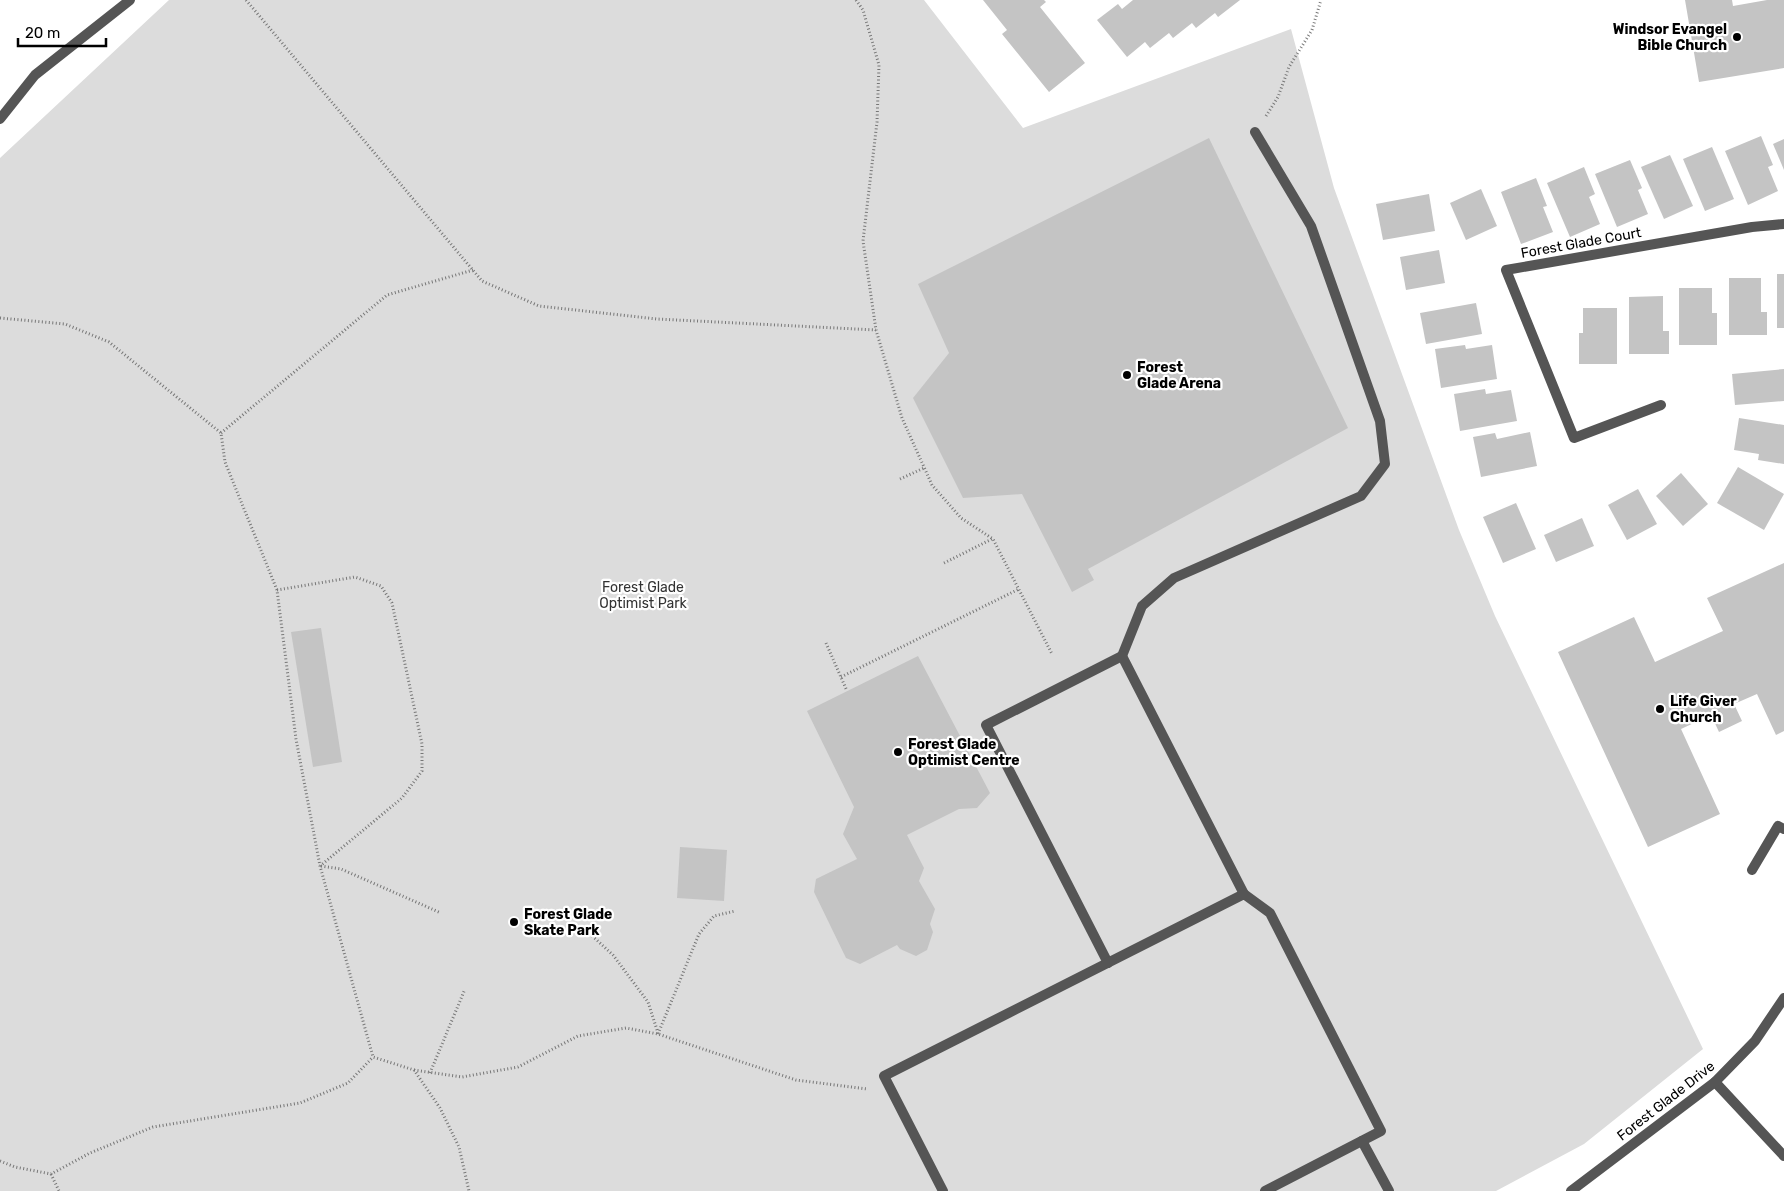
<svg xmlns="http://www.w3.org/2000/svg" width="1784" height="1191" font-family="Rubik,sans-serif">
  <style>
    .green { fill: #dcdcdc }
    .building { fill: #c4c4c4 }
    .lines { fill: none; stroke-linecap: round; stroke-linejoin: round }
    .path { stroke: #777; stroke-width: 3; stroke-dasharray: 1 2.5; stroke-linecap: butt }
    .service { stroke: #555; stroke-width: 10 }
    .minor { stroke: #555; stroke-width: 10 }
    .tertiary { stroke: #555; stroke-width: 10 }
    .poi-dot { fill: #000; stroke: #fff; stroke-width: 2 }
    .labels { text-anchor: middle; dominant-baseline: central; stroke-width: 4.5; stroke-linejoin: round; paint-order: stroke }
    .poi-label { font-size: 14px; font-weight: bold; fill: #000; stroke: #fff; text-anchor: start }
    .street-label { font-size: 14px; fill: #000; stroke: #fff }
    .park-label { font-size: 14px; fill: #333; stroke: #fff }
  </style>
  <rect width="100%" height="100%" fill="#fff"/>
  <path class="green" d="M169,0H924L1023,128L1291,29L1334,188L1459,530L1495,616L1703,1049L1584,1144L1496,1191H0V158Z"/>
  <g class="building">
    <path d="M983,0H1044L1046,2L1040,7L1085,63L1049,92L1002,34L1007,30Z"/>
    <path d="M1133,0H1240L1218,17L1215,13L1196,28L1192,23L1173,38L1169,33L1150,48L1145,42L1127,57L1097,20L1118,4L1122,9Z"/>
    <path d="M1685,0H1732L1733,6L1767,0H1784V68L1699,82Z"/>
    <path d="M1761,136L1773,165L1768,167L1778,191L1748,205L1725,151Z"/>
    <path d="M1209,138L1348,428L1088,569L1094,580L1072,592L1022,494L963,498L913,398L949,353L918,284Z"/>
    <path d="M1784,139V170L1773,144Z"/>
    <path d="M1712,147L1734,199L1705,211L1683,159Z"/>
    <path d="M1670,155L1693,206L1664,219L1641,167Z"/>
    <path d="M1630,160L1642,188L1638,190L1648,214L1617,227L1595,174Z"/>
    <path d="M1584,167L1595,194L1589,197L1600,224L1570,237L1547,183Z"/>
    <path d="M1536,178L1547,206L1543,207L1553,232L1521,244L1501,192Z"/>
    <path d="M1481,189L1497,226L1466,240L1450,203Z"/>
    <path d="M1429,194L1435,231L1383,240L1376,204Z"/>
    <path d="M1439,250L1445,283L1406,290L1400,257Z"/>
    <rect x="1777" y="274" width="7" height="54"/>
    <path d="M1729,278H1761V312H1767V335H1729Z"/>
    <path d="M1679,288H1712V313H1717V345H1679Z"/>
    <path d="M1663,296V331H1669V354H1629V297Z"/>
    <path d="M1476,303L1482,334L1426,344L1420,313Z"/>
    <path d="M1583,308H1617V364H1579V333H1583Z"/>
    <path d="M1465,345L1466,349L1492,345L1497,379L1441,388L1435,349Z"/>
    <path d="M1784,369V401L1735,405L1732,374Z"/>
    <path d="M1485,389L1486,394L1511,390L1517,421L1460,431L1454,394Z"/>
    <path d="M1739,418L1784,425V464L1758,460L1759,454L1734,450Z"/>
    <path d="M1530,432L1537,466L1481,477L1473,437L1495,433L1497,439Z"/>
    <path d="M1738,467L1784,494L1764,530L1717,503Z"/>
    <path d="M1681,473L1708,504L1683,526L1656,496Z"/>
    <path d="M1638,489L1657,524L1627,540L1608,505Z"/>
    <path d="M1516,503L1536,549L1503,563L1483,517Z"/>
    <path d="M1582,518L1594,546L1556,562L1544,535Z"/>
    <path d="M1784,563V731L1776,735L1757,694L1734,704L1742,721L1719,732L1711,715L1681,729L1720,814L1648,847L1558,652L1634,617L1655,662L1723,631L1707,598Z"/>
    <path d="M321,628L342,762L313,767L291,632Z"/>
    <path d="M918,656L990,793L977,808L959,809L907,835L924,868L919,881L935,909L930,924L933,932L927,950L916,956L900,949L897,945L860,964L846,958L814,892L816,879L857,859L843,834L854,807L807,711Z"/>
    <path d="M680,847L727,850L724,901L677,898Z"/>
  </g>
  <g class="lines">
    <g class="path">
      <path d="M246,0L482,281L539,306L657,319L876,330"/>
      <path d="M856,0L863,10L879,65L877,122L863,241L876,330L902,418L932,485L961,518L993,539L1052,654"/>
      <path d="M1266,116L1278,97L1289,67L1312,30L1321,0"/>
      <path d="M0,318L65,324L109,342L221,433L225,462L277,590L296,739L320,866L373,1057L414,1070L440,1108L459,1147L469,1191"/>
      <path d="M221,433L387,295L473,270"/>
      <path d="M900,479L924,468"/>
      <path d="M944,563L992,539"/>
      <path d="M277,590L355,577L381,586L392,603L422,744V771L402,798L320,866"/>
      <path d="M826,643L847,691"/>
      <path d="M841,677L1019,589"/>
      <path d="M321,866L341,869L441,913"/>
      <path d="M587,931L613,955L648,1002L658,1033"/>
      <path d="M658,1034L699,934L714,916L735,911"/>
      <path d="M414,1070L462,1077L518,1067L578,1036L626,1028L658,1034L796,1080L867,1089"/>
      <path d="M430,1073L465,989"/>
      <path d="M0,1161L15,1167L51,1174L90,1153L153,1127L300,1103L348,1083L373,1057"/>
      <path d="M51,1174L59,1191"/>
    </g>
    <g class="service">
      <path d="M1122,656L1142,606L1174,578L1361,496L1385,464L1380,421L1311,226L1255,132"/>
      <path d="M1752,870L1778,826L1784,829"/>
      <path d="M1108,963L986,725L1122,656L1244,894"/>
      <path d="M1362,1141L1389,1191"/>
      <path d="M943,1191L884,1076L1244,894L1270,913L1381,1131L1265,1191"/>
    </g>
    <g class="minor">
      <path d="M0,119L35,75L130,0"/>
      <path d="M1661,405L1574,438L1506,270L1752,227L1784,224"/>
      <path d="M1715,1082L1784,1156"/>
    </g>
    <path class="tertiary" d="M1571,1191L1715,1082L1755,1041L1784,998"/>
  </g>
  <g class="poi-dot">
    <circle cx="1737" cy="37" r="5"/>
    <circle cx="1127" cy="375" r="5"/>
    <circle cx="1660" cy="709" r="5"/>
    <circle cx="898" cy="752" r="5"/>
    <circle cx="514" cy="922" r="5"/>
  </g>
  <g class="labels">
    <g class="poi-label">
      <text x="1727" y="29" text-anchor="end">Windsor Evangel<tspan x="1727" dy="16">Bible Church</tspan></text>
      <text x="1137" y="367">Forest<tspan x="1137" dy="16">Glade Arena</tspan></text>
      <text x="1670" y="701">Life Giver<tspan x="1670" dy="16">Church</tspan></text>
      <text x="908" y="744">Forest Glade<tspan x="908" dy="16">Optimist Centre</tspan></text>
      <text x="524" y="914">Forest Glade<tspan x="524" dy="16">Skate Park</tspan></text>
    </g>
    <g class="street-label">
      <text transform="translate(1581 243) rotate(-10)">Forest Glade Court</text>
      <text transform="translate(1666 1101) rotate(-38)">Forest Glade Drive</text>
    </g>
    <g class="park-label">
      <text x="643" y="587">Forest Glade<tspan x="643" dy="16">Optimist Park</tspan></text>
    </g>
  </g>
  <path d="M18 38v8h88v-8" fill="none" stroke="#000000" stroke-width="2.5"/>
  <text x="25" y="38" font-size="15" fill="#000000" stroke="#ffffff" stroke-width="4" paint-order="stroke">20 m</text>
</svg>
